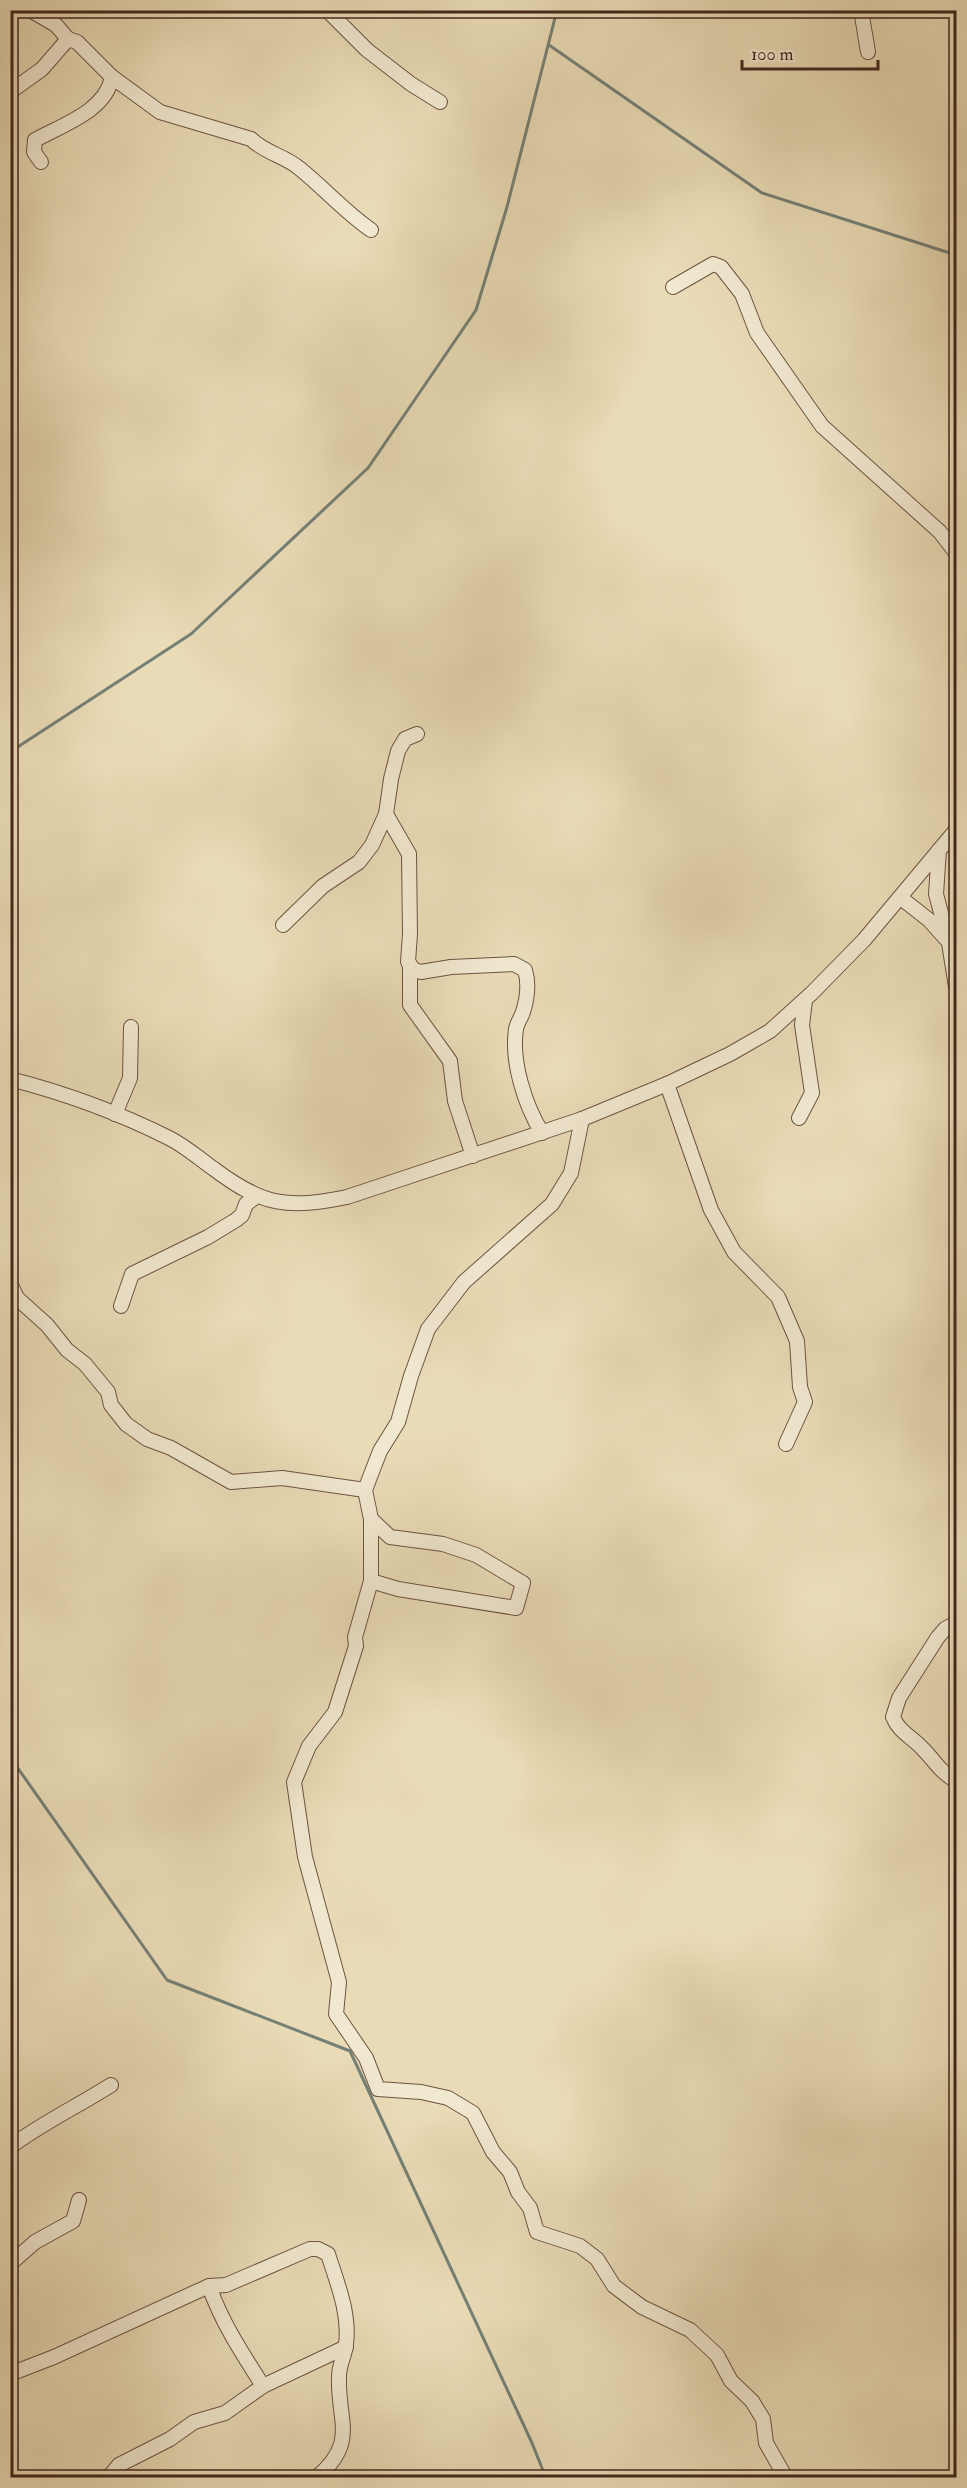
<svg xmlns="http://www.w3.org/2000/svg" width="967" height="2488" font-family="'IM FELL Double Pica',serif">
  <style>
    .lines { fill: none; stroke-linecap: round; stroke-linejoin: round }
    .stream { stroke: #758076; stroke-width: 3 }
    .minor-casing { stroke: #6c5443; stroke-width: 16 }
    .minor { stroke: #f1e8d0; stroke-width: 14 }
  </style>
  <rect width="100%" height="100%" fill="#e9dbb6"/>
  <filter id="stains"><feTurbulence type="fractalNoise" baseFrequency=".00333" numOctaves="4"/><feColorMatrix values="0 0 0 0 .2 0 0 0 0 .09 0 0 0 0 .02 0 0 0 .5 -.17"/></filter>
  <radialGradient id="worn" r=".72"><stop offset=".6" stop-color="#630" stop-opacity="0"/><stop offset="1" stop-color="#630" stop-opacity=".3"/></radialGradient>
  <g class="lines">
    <g class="stream">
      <path d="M549,45L762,193L956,255"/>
      <path d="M10,752L191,634L368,468L476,310L507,207L557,10"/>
      <path d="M10,1757L167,1980L350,2051L532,2443L546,2478"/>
    </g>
    <defs>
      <g id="minor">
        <path d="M327,10L367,50L411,84L440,102"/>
        <path d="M861,10L868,52"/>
        <path d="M68,39L77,42L112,77L160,112L251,139C265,153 285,156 299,168C324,188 345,212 371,230"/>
        <path d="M10,92L42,69L68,39L56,25L30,10"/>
        <path d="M41,162L34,152L35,140C62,125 106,111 112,77"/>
        <path d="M673,287L713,264L721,267L742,294L757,333L822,426L940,532L956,553"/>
        <path d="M417,734L405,739L398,751L391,779L386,814L409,854L410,934L408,962L414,970L421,972L451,967L514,964L525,970C529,983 527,999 523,1012C521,1018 517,1023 516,1029C511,1062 525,1105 542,1133"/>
        <path d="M939,850L936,894L949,943L956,987"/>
        <path d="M901,898L929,920L946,939"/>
        <path d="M283,925L323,886L359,862L372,845L386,814"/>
        <path d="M410,965V1005L450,1061L455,1101L473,1156"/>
        <path d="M10,1079C65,1093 119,1113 169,1138C185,1146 200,1159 214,1169C263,1206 288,1209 347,1197L582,1119L667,1084L730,1054L770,1031L812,993L864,940L956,830"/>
        <path d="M667,1084L711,1210L734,1252L778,1297L797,1341L800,1387L805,1402L786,1444"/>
        <path d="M115,1114L130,1078L131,1027"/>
        <path d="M799,1118L812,1093L802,1025L805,1000"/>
        <path d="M582,1119L571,1173L552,1204L464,1282L428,1329L411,1376L398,1422L380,1451L365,1490L371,1519V1581L355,1637L356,1646L335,1712L309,1746L294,1782L305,1857L339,1982L336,2014L366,2058L378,2089L421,2092L448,2098L473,2113L493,2152L510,2172L518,2192L530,2208L537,2232L580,2246L597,2259L614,2286L642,2307L690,2330L717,2355L731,2381L752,2401L763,2419L766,2443L786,2478"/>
        <path d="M10,1283L17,1298L47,1325L67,1350L85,1364L108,1392L111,1405L126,1424L147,1439L171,1448L231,1482L282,1478L365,1490"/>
        <path d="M121,1306L132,1274L208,1237L236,1220L242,1215L246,1204L257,1196"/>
        <path d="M371,1519L390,1537L443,1544L476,1555L523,1583L516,1608L398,1589L371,1581"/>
        <path d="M956,1623L945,1629L938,1637L899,1698L893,1717C899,1732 912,1737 922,1748C936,1762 938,1770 956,1781"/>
        <path d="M10,2147C42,2123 78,2106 111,2085"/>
        <path d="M10,2264L35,2242L73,2221L79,2200"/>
        <path d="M209,2286C222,2323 242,2353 263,2386"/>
        <path d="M10,2374L54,2357L209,2286L226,2285L310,2249H318L328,2254C337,2283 350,2313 346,2344C345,2355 339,2365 339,2376C337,2421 359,2442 316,2478"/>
        <path d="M108,2478L119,2465L170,2439L194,2422L225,2413L263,2386L346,2347"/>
      </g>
    </defs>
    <use href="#minor" class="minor-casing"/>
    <use href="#minor" class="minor"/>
  </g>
  <rect width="967" height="2488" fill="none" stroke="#e9dbb6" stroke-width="36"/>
  <rect x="12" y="12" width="943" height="2464" fill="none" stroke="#42271d" stroke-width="3"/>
  <rect x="18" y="18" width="931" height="2452" fill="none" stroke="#42271d" stroke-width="1.5"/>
  <path d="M742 60v9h136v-9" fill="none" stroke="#42271d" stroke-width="3"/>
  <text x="751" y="60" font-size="18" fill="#42271d" stroke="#f1e8d0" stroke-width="4.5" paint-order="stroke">100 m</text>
  <rect width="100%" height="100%" filter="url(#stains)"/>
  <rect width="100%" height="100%" fill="url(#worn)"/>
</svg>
